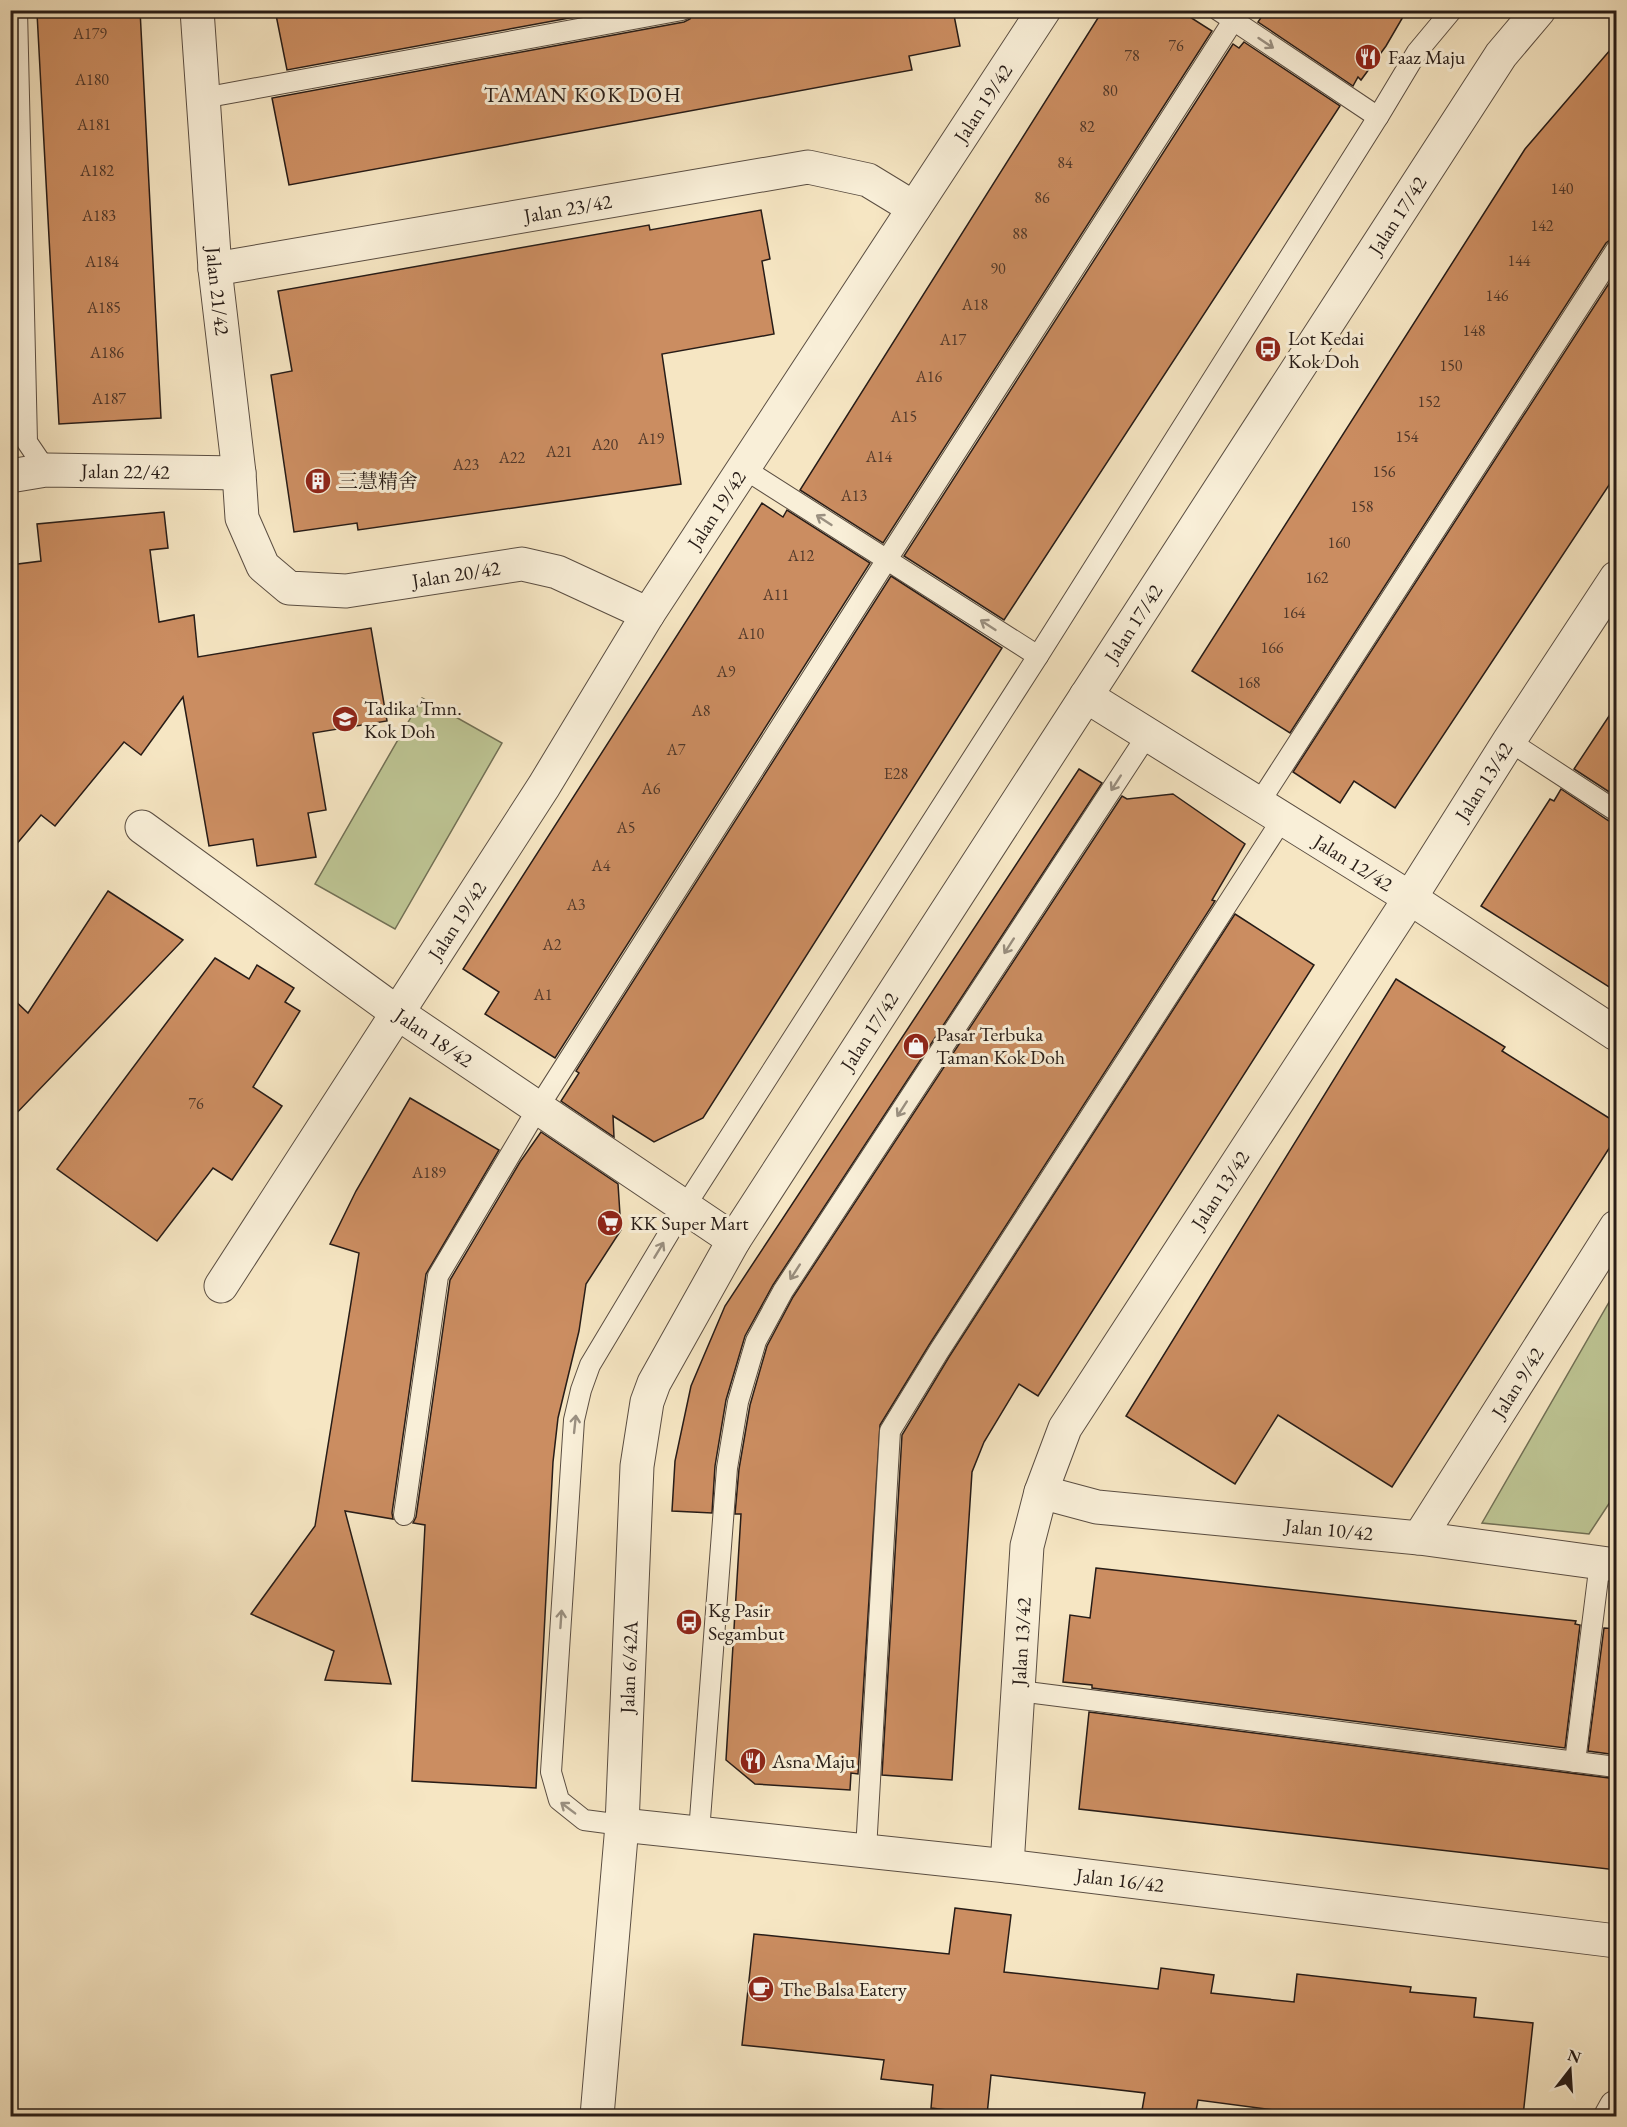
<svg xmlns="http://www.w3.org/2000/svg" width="1627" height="2127" font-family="'EB Garamond','Noto Serif SC',serif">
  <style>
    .green { fill: #bdc493; stroke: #727055; stroke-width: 1.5 }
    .building { fill: #cb8d61; stroke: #271c17; stroke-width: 1.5 }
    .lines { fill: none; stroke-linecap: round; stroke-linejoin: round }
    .lane-casing { stroke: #5b4e42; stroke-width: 22 }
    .street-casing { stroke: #5b4e42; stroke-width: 35 }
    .lane { stroke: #f9efd8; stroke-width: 20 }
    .street { stroke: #f9efd8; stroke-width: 33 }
    .oneway { stroke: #9a9081 }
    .labels { text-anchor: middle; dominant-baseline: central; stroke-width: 6; stroke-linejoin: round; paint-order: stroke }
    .number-label { font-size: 16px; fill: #50382a }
    .poi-label { font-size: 20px; fill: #271c17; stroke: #f9efd8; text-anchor: start }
    .street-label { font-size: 20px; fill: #271c17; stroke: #f9efd8 }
    .neighbourhood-label { font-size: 21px; letter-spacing: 1.5px; fill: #271c17; stroke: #f9efd8 }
  </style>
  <rect width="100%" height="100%" fill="#f6e6c3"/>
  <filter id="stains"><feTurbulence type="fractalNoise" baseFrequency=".00333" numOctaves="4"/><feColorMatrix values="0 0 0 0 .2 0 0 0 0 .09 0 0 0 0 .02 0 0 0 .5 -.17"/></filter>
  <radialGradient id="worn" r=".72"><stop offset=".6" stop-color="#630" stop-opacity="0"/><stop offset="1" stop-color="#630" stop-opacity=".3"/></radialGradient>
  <g class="green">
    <path d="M422,698L502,743L395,929L315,884Z"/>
    <path d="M1616,1290V1493L1589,1534L1482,1523Z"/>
  </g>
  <g class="building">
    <path d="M87,10H140L161,418L59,424L37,13Z"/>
    <path d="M275,10H613L287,70Z"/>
    <path d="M694,10H953L960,46L909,56L912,70L289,185L272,98L684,22L690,19Z"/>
    <path d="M1103,10H1179L1212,31L883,543L800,490Z"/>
    <path d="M1266,10H1407L1386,46L1361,80L1358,77L1353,86L1258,22Z"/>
    <path d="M1244,42L1340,106L1004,620L904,556L1233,44L1239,48Z"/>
    <path d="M1617,42V238L1610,240L1606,243L1290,733L1192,671L1525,149Z"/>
    <path d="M761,210L770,259L762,261L774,334L662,354L681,484L358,530L357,523L294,532L271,375L292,371L278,291L649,225L650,230Z"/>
    <path d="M1617,271V473L1395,808L1354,781L1340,803L1293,772Z"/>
    <path d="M762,503L783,517L787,510L870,563L555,1058L485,1014L499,992L463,969Z"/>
    <path d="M164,512L168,548L150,550L159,622L194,615L198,657L371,628L387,721L313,733L326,810L308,813L316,857L257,866L253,839L209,846L183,697L141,755L124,742L55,826L41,815L10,852V565L41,561L37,524Z"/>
    <path d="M891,576L1002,648L703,1118L654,1142L613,1116L614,1137L561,1101L579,1073L576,1071Z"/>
    <path d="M1617,704V797L1574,769Z"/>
    <path d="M1079,769L1102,783L773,1285L745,1336L726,1400L715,1466L712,1513L672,1511L675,1461L691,1386L725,1306Z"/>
    <path d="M1561,789L1609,821L1617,823V992L1481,906L1550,799L1554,801Z"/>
    <path d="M1173,794L1245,844L1212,900L1215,901L929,1345L880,1425L858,1774L851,1773L850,1790L755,1784L726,1760L741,1514H735L739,1469L750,1405L767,1346L793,1297L1122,796L1127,799Z"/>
    <path d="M108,891L183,940L10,1120V996L28,1013Z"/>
    <path d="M1235,914L1314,965L1038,1396L1019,1384L984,1442L972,1472L952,1780L882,1775L902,1435L949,1357Z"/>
    <path d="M215,958L249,979L257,965L294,988L285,1002L300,1011L253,1087L282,1106L232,1180L213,1168L157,1241L57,1169Z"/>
    <path d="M1396,979L1505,1047L1502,1051L1617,1123V1136L1392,1487L1278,1415L1235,1484L1126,1416Z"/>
    <path d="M410,1098L499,1150L426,1274L392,1513L393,1519L345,1511L391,1684L325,1680L334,1651L251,1614L315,1526L359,1253L330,1244L356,1191Z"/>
    <path d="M541,1132L618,1184L621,1230L586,1284L579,1331L558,1418L553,1462L536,1788L412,1781L425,1525L413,1523L416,1517L450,1280L520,1162Z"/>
    <path d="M1096,1568L1576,1621L1575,1624L1580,1625L1565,1748L1092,1688V1685L1063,1682L1070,1615L1090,1618Z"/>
    <path d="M1604,1628L1617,1629V1755L1588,1751Z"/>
    <path d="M1089,1712L1617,1779V1870L1079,1809Z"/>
    <path d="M955,1908L1011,1915L1004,1972L1158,1989L1161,1968L1214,1975L1211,1993L1294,2002L1297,1974L1411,1987L1410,1992L1476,1998L1474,2017L1533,2023L1523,2116H1280L1281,2111L1198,2100L1195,2116H1141L1145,2093L991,2075L987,2115L931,2108L933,2085L881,2079L884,2060L742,2045L754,1934L949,1954Z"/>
  </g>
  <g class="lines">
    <defs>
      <g id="lane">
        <path d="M17,10L27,442L46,470"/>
        <path d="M1218,10L1378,117"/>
        <path d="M203,98L682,10"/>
        <path d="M743,468L1038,656"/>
        <path d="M1509,741L1616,811"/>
        <path d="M1259,803L1616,250"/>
        <path d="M404,1515L438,1276L538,1108L879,572L1240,10"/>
        <path d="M1019,1691L1616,1767"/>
        <path d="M1575,1762L1600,1562"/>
        <path d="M622,1825L584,1820L559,1800L551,1772L574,1420L581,1390L590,1365L684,1208L1038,656L1378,117L1417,52L1452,10"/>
        <path d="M699,1832L727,1468L738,1402L756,1341L783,1291L1148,734"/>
        <path d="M866,1850L890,1431L939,1351L1283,818"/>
      </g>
      <g id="street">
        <path id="s1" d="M197,10L215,269L239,473L242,518L263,566L289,588L346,591L522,564L557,572L648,614"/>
        <path id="s2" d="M215,269L808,167L868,180L914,208"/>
        <path id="s3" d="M10,476L46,470L239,473"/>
        <path id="s4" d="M1086,696L1410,898L1616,1034"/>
        <path id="s5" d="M142,827L399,1014L734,1240"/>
        <path id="s6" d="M221,1286L544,786L648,614L1044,10"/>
        <path id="s7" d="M1041,1492L1097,1507L1419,1538L1616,1565"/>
        <path id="s8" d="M1419,1538L1616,1227"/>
        <path id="s9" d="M622,1825L1007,1866L1616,1941"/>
        <path id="s10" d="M1007,1866L1027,1546L1041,1492L1065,1428L1410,898L1509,741L1616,578"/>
        <path id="s11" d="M597,2116L622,1825L637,1466L647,1402L654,1383L734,1240L1501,55L1539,10"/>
        <path d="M1611,2116L1616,2107"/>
      </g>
    </defs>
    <use href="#lane" class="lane-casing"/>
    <use href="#street" class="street-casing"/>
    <use href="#lane" class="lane"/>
    <use href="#street" class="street"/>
  </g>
  <defs><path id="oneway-shaft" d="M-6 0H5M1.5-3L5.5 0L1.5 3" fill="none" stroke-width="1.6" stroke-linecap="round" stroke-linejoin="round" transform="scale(1.5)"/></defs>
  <g class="oneway">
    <use href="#oneway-shaft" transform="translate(1266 43) rotate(34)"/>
    <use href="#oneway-shaft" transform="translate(824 520) rotate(-147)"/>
    <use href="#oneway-shaft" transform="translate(988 625) rotate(-147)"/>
    <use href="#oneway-shaft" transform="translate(1116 783) rotate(123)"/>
    <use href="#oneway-shaft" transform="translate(1009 946) rotate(123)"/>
    <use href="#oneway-shaft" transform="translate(902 1109) rotate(123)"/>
    <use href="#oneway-shaft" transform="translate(659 1250) rotate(-59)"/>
    <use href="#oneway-shaft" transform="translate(795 1272) rotate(123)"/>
    <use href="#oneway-shaft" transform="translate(575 1424) rotate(-84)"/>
    <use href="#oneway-shaft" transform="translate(561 1619) rotate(-86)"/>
    <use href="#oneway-shaft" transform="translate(568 1808) rotate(-143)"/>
  </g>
  <defs>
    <symbol id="restaurant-disc" viewBox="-11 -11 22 22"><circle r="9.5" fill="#8f2418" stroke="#f9efd8"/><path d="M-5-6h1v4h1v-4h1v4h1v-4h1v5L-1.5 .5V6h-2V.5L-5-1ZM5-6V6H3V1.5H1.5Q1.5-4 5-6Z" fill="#fff"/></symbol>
    <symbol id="bus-disc" viewBox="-11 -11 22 22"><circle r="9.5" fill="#8f2418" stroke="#f9efd8"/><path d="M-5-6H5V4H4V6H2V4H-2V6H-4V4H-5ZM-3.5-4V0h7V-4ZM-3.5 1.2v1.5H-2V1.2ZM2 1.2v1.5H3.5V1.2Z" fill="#fff"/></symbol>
    <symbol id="building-disc" viewBox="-11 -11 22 22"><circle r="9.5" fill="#8f2418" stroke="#f9efd8"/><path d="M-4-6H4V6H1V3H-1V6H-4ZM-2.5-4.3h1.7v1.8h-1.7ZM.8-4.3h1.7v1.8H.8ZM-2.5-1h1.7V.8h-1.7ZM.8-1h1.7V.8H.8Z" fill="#fff"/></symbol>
    <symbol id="school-disc" viewBox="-11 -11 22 22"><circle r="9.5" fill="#8f2418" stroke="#f9efd8"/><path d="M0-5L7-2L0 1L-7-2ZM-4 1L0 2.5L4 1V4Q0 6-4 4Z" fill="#fff"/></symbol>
    <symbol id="shop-disc" viewBox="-11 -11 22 22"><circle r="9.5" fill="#8f2418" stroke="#f9efd8"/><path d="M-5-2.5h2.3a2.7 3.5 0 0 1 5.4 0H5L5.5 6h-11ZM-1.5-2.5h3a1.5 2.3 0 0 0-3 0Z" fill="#fff"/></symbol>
    <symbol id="supermarket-disc" viewBox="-11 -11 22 22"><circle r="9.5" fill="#8f2418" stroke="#f9efd8"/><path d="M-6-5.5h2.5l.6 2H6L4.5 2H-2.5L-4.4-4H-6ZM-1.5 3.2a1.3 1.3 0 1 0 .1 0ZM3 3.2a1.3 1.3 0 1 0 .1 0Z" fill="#fff"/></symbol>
    <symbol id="cafe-disc" viewBox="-11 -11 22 22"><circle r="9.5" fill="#8f2418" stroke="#f9efd8"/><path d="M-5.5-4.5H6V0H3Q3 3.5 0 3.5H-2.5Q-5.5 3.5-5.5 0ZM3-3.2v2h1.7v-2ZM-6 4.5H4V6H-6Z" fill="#fff"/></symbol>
  </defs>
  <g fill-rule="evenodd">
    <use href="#restaurant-disc" x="1353" y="42" width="30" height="30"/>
    <use href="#bus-disc" x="1253" y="334" width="30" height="30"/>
    <use href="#building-disc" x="303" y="466" width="30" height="30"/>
    <use href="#school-disc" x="330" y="704" width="30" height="30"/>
    <use href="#shop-disc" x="901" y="1031" width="30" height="30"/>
    <use href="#supermarket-disc" x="595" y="1208" width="30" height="30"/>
    <use href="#bus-disc" x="674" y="1607" width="30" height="30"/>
    <use href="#restaurant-disc" x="738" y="1746" width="30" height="30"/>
    <use href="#cafe-disc" x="746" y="1974" width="30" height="30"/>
  </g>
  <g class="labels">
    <g class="number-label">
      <text x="90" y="33">A179</text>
      <text x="1176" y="45">76</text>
      <text x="1132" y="55">78</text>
      <text x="92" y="79">A180</text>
      <text x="1110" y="90">80</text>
      <text x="94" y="124">A181</text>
      <text x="1087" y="126">82</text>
      <text x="1065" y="162">84</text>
      <text x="97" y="170">A182</text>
      <text x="1562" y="188">140</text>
      <text x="1042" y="197">86</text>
      <text x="99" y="215">A183</text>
      <text x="1542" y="225">142</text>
      <text x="1020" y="233">88</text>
      <text x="1519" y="260">144</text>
      <text x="102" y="261">A184</text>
      <text x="998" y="268">90</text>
      <text x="1497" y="295">146</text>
      <text x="975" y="304">A18</text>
      <text x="104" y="307">A185</text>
      <text x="1474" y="330">148</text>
      <text x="953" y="339">A17</text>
      <text x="107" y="352">A186</text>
      <text x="1451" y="365">150</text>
      <text x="929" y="376">A16</text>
      <text x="109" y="398">A187</text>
      <text x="1429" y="401">152</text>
      <text x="904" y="416">A15</text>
      <text x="1407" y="436">154</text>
      <text x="651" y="438">A19</text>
      <text x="605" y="444">A20</text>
      <text x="559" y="451">A21</text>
      <text x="879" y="456">A14</text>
      <text x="512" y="457">A22</text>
      <text x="466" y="464">A23</text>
      <text x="1384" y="471">156</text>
      <text x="854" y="495">A13</text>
      <text x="1362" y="506">158</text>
      <text x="1339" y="542">160</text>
      <text x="801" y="555">A12</text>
      <text x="1317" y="577">162</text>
      <text x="776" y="594">A11</text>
      <text x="1294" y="612">164</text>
      <text x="751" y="633">A10</text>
      <text x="1272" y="647">166</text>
      <text x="726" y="671">A9</text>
      <text x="1249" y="682">168</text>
      <text x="701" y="710">A8</text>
      <text x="676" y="749">A7</text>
      <text x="896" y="773">E28</text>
      <text x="651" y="788">A6</text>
      <text x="626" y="827">A5</text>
      <text x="601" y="865">A4</text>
      <text x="576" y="904">A3</text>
      <text x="552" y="944">A2</text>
      <text x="543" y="994">A1</text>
      <text x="196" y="1103">76</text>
      <text x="429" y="1172">A189</text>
    </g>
    <g class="poi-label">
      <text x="1388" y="57">Faaz Maju</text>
      <text x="1288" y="338">Lot Kedai<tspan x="1288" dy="23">Kok Doh</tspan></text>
      <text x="338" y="481">三慧精舍</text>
      <text x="364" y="708">Tadika Tmn.<tspan x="364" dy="23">Kok Doh</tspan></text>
      <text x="936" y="1034">Pasar Terbuka<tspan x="936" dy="23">Taman Kok Doh</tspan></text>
      <text x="630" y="1223">KK Super Mart</text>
      <text x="708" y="1610">Kg Pasir<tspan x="708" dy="23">Segambut</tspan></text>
      <text x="772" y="1761">Asna Maju</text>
      <text x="780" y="1989">The Balsa Eatery</text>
    </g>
    <g class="street-label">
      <text stroke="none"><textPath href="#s6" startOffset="1407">Jalan 19/42</textPath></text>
      <text stroke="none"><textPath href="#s2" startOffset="358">Jalan 23/42</textPath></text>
      <text stroke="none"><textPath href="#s11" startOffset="2121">Jalan 17/42</textPath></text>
      <text stroke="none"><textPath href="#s1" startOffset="282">Jalan 21/42</textPath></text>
      <text stroke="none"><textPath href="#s3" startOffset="116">Jalan 22/42</textPath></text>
      <text stroke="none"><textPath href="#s6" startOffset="921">Jalan 19/42</textPath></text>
      <text stroke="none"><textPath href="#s1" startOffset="765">Jalan 20/42</textPath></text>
      <text stroke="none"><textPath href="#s11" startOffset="1635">Jalan 17/42</textPath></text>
      <text stroke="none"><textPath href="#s10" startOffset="1215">Jalan 13/42</textPath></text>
      <text stroke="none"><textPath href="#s4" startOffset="315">Jalan 12/42</textPath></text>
      <text stroke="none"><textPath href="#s6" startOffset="435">Jalan 19/42</textPath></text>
      <text stroke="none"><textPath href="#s11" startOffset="1149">Jalan 17/42</textPath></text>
      <text stroke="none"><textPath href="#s5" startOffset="360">Jalan 18/42</textPath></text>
      <text stroke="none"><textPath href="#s10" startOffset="729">Jalan 13/42</textPath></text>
      <text stroke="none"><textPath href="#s8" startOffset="184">Jalan 9/42</textPath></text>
      <text stroke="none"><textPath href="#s7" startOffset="291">Jalan 10/42</textPath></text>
      <text stroke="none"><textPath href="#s10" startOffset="225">Jalan 13/42</textPath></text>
      <text stroke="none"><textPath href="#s11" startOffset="450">Jalan 6/42A</textPath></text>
      <text stroke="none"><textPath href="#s9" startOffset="501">Jalan 16/42</textPath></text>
    </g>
    <g class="neighbourhood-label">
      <text x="583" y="94">TAMAN KOK DOH</text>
    </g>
  </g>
  <rect width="1627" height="2127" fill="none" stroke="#f6e6c3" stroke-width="36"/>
  <rect x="12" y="12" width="1603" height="2103" fill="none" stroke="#271c17" stroke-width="3"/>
  <rect x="18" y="18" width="1591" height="2091" fill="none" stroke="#271c17" stroke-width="1.5"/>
  <g transform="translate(1570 2070) rotate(17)" stroke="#f9efd8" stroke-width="4.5" paint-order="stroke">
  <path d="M0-4.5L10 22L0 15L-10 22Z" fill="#271c17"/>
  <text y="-9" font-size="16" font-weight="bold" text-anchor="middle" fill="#271c17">N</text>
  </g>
  <rect width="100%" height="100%" filter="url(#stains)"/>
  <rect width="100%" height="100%" fill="url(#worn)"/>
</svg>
